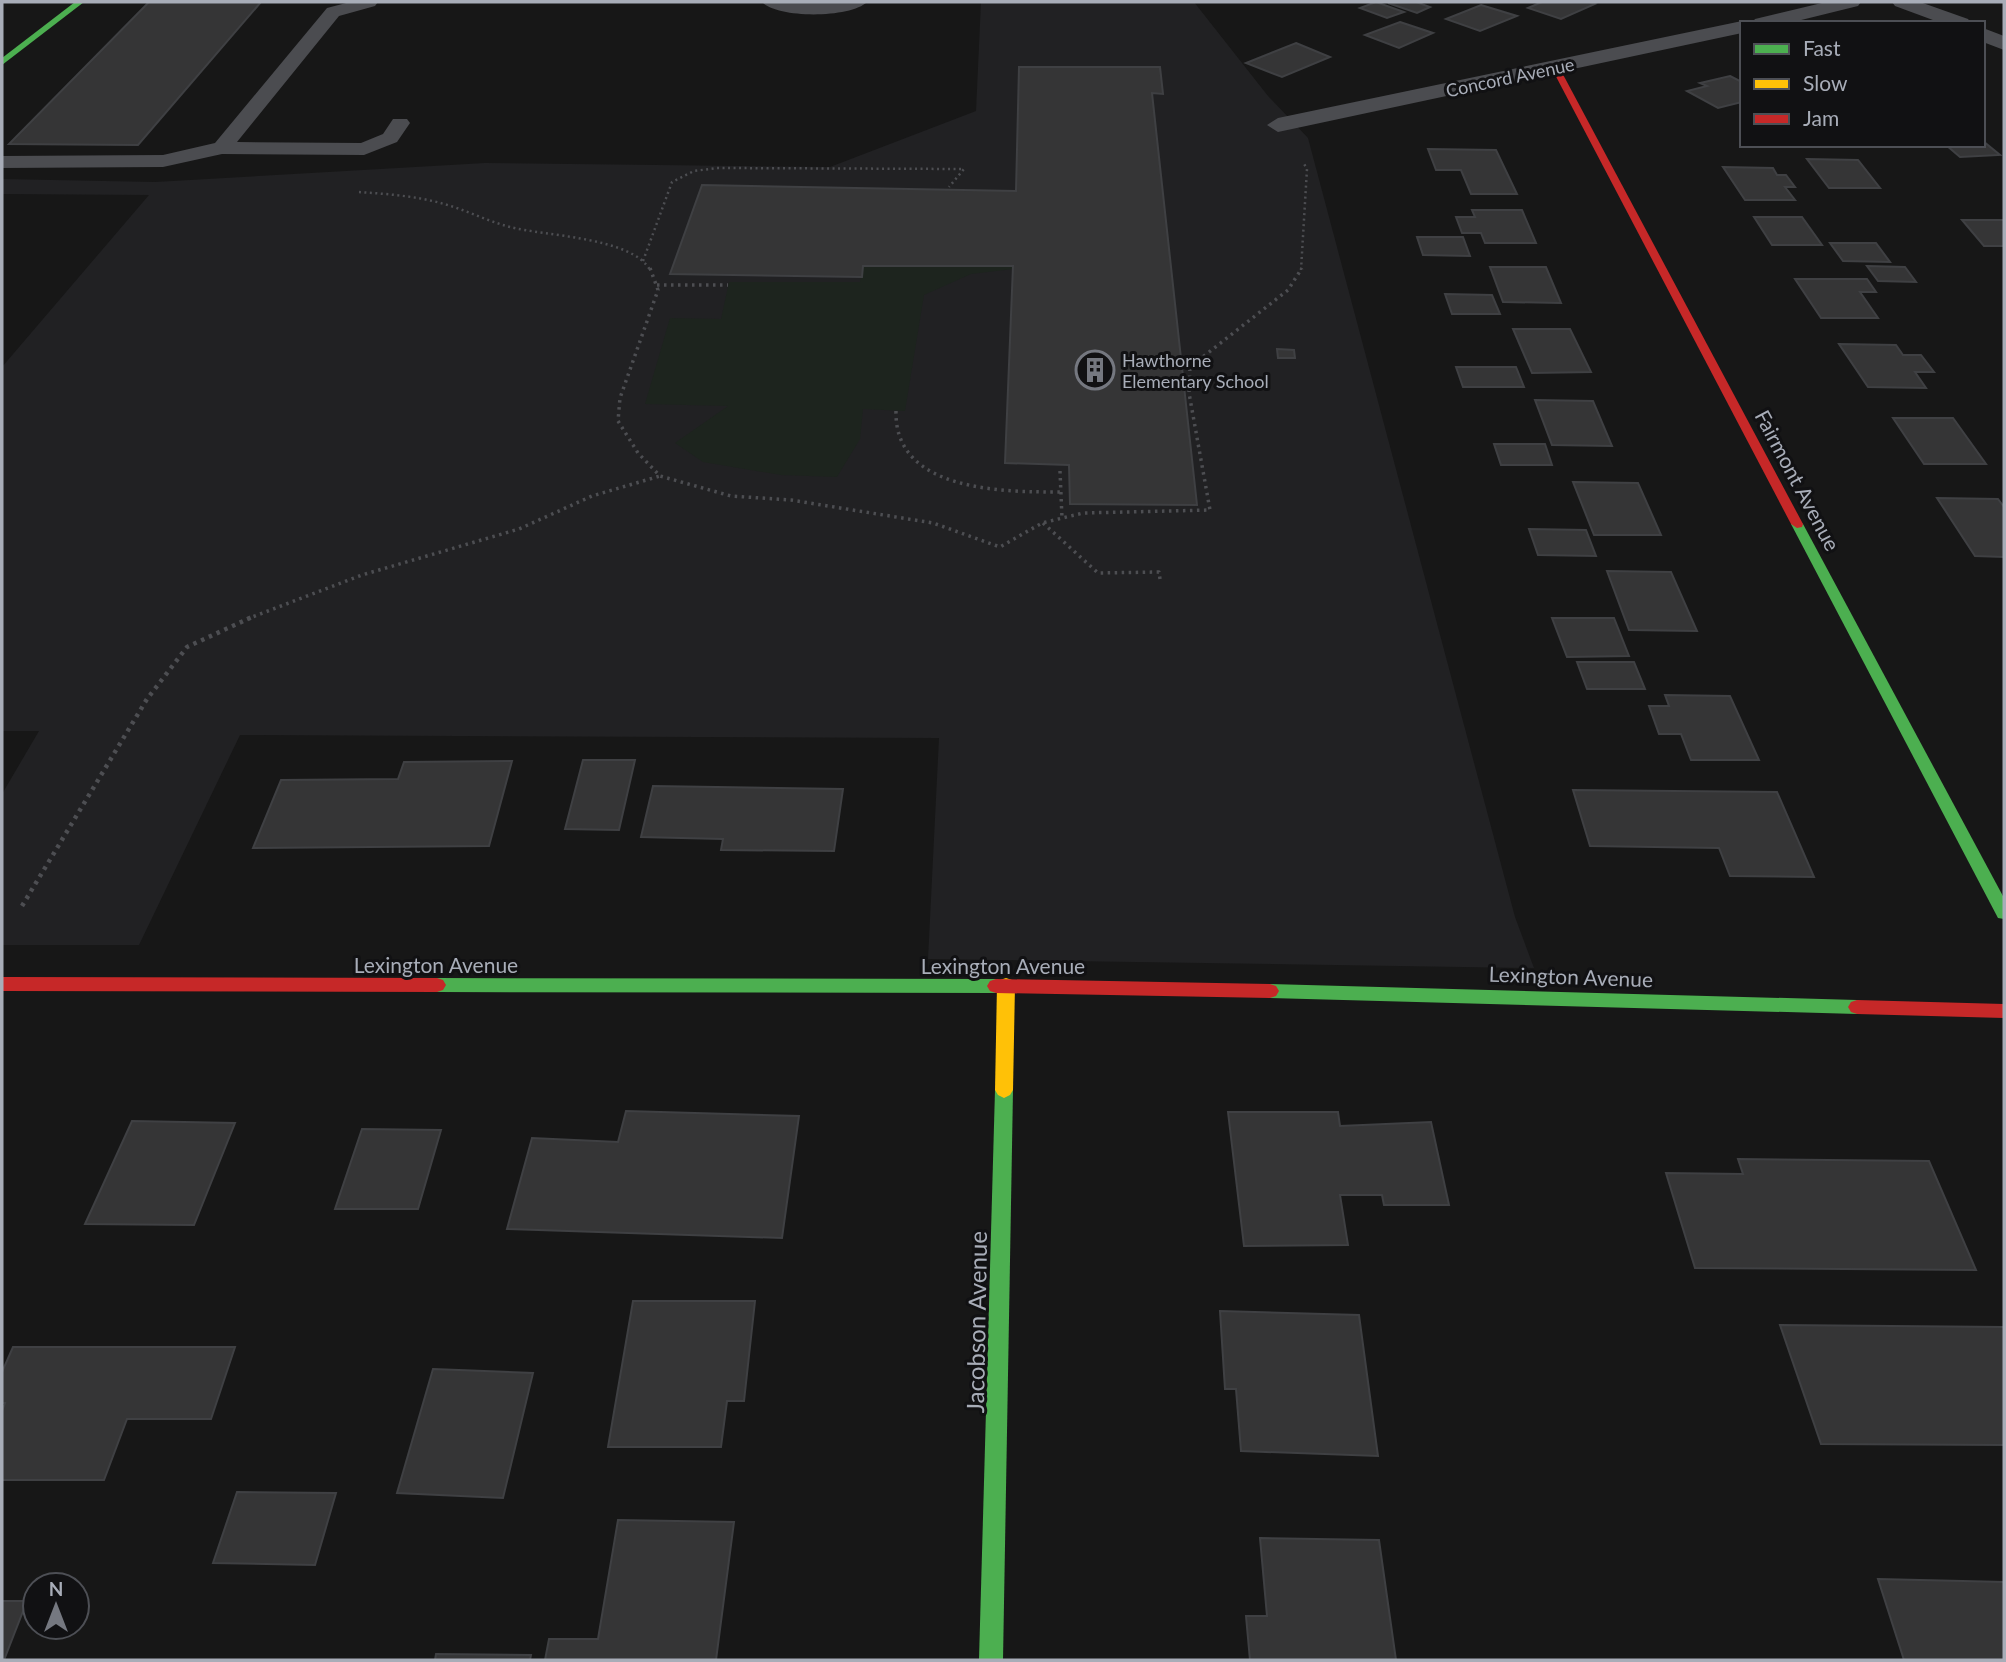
<svg xmlns="http://www.w3.org/2000/svg" width="2006" height="1662" font-family="Lato,sans-serif">
  <style>
    .built { fill: #212123 }
    .green { fill: #1d241e }
    .building { fill: #353536; stroke: #3f4043; stroke-width: 2 }
    .lines { fill: none; stroke-linecap: round; stroke-linejoin: round }
    .path-far2 { stroke: #4d4e52; stroke-width: 2.5; stroke-dasharray: 2 3.5; stroke-linecap: butt }
    .path-far1 { stroke: #4d4e52; stroke-width: 3.5; stroke-dasharray: 2.5 4.5; stroke-linecap: butt }
    .path { stroke: #4d4e52; stroke-width: 4.5; stroke-dasharray: 3.5 5; stroke-linecap: butt }
    .lane { fill: #4b4c50; fill-rule: evenodd }
    .street { fill: #4b4c50; fill-rule: evenodd }
    .fast { fill: #4caf50; fill-rule: evenodd }
    .slow { fill: #ffc107; fill-rule: evenodd }
    .jam { fill: #c62828; fill-rule: evenodd }
    .labels { text-anchor: middle; dominant-baseline: central; stroke-width: 6; stroke-linejoin: round; paint-order: stroke }
    .far-street-label { font-size: 18px; fill: #a8adb8; stroke: #111113 }
    .far-poi-label { font-size: 18px; fill: #a8adb8; stroke: #111113; text-anchor: start }
    .street-label { font-size: 21px; fill: #a8adb8; stroke: #111113 }
    .near-street-label { font-size: 24px; fill: #a8adb8; stroke: #111113 }
  </style>
  <rect width="100%" height="100%" fill="#171717"/>
  <path class="built" d="M981,2H1194L1268,96L1308,138L1515,917L1534,968L928,959L939,738L240,735L139,945H2V794L39,731H2V367L149,195L2,194V179L155,182L485,163L830,167L976,111Z"/>
  <path class="green" d="M863,266H1013V269L971,274L924,295L905,411L863,409L860,439L837,477L781,475L703,462L675,443L728,406L645,404L670,318L721,319L729,282H860Z"/>
  <g class="building">
    <path d="M149,2H261L138,145L9,144Z"/>
    <path d="M1376,2L1404,12L1387,18L1360,8Z"/>
    <path d="M1416,2L1430,7L1417,13L1388,3Z"/>
    <path d="M1542,2H1589L1595,4L1561,19L1528,8Z"/>
    <path d="M1481,5L1517,16L1480,31L1446,19Z"/>
    <path d="M1400,22L1433,33L1399,48L1365,35Z"/>
    <path d="M1296,43L1330,57L1282,77L1246,63Z"/>
    <path d="M1019,67H1160L1163,94L1152,93L1197,505L1070,504L1069,465L1005,463L1013,266H863L862,277L670,274L702,185L1016,191Z"/>
    <path d="M1730,76L1742,82V102L1718,108L1687,91L1707,86L1700,83Z"/>
    <path d="M1983,141L2000,155L1960,157L1946,145H1983Z"/>
    <path d="M1428,149L1496,150L1517,194H1471L1461,170H1436Z"/>
    <path d="M1807,159L1858,160L1880,188H1829Z"/>
    <path d="M1723,167L1773,168L1777,175H1786L1795,187H1785L1795,200H1745Z"/>
    <path d="M1472,210H1522L1536,243H1485L1481,233H1462L1456,217H1475Z"/>
    <path d="M1754,217H1802L1822,245H1772Z"/>
    <path d="M1962,220H2004V246H1984Z"/>
    <path d="M1417,237H1463L1470,256L1423,255Z"/>
    <path d="M1830,243H1876L1890,262L1843,261Z"/>
    <path d="M1867,266L1905,267L1916,282L1878,281Z"/>
    <path d="M1490,267H1546L1561,303L1503,302Z"/>
    <path d="M1795,279H1867L1876,292H1860L1878,318H1821Z"/>
    <path d="M1445,294L1492,295L1500,314H1452Z"/>
    <path d="M1513,329H1570L1591,372L1532,373Z"/>
    <path d="M1839,344L1896,345L1903,355H1921L1934,372H1915L1926,388L1868,387Z"/>
    <path d="M1277,349L1294,350L1295,358H1278Z"/>
    <path d="M1456,367H1516L1524,387H1463Z"/>
    <path d="M1535,400L1593,401L1612,446L1552,445Z"/>
    <path d="M1893,418H1953L1986,464H1924Z"/>
    <path d="M1494,444H1545L1552,465H1501Z"/>
    <path d="M1573,482L1638,483L1661,535H1594Z"/>
    <path d="M1937,498L1998,499L2004,507V557L1975,556Z"/>
    <path d="M1529,529L1586,530L1596,556L1538,555Z"/>
    <path d="M1607,571L1671,572L1697,631L1629,630Z"/>
    <path d="M1552,618H1614L1629,656L1567,657Z"/>
    <path d="M1577,662H1634L1645,689H1587Z"/>
    <path d="M1665,695L1730,696L1759,760H1691L1681,734H1659L1649,706H1669Z"/>
    <path d="M583,760H635L619,830L565,829Z"/>
    <path d="M512,761L489,846L253,848L281,780L398,779L404,762Z"/>
    <path d="M653,786L843,789L834,851L721,850L723,839L641,837Z"/>
    <path d="M1573,790L1777,792L1814,877L1730,876L1719,848L1590,846Z"/>
    <path d="M626,1111L799,1116L782,1238L507,1229L532,1138L618,1142Z"/>
    <path d="M1228,1112H1338L1340,1126L1431,1122L1449,1205H1384L1382,1195H1340L1348,1245L1244,1246Z"/>
    <path d="M132,1121L235,1123L194,1225L85,1224Z"/>
    <path d="M362,1129L441,1130L418,1209H335Z"/>
    <path d="M1738,1159L1929,1161L1976,1270L1695,1268L1666,1173L1743,1174Z"/>
    <path d="M633,1301H755L744,1401H727L721,1447H608Z"/>
    <path d="M1220,1311L1359,1315L1378,1456L1241,1451L1236,1389H1225Z"/>
    <path d="M1780,1325L2004,1327V1445L1821,1444Z"/>
    <path d="M13,1347H235L211,1419H127L104,1480H2V1411L5,1403H2V1372Z"/>
    <path d="M433,1369L533,1373L503,1498L397,1493Z"/>
    <path d="M237,1492L336,1493L315,1565L213,1563Z"/>
    <path d="M618,1520L734,1522L716,1660H545L549,1639H598Z"/>
    <path d="M1260,1538L1379,1540L1396,1660H1250L1246,1616H1267Z"/>
    <path d="M1878,1579L2004,1582V1660H1904Z"/>
    <path d="M2,1601H27L4,1660H2Z"/>
    <path d="M436,1654L531,1655L530,1660H435Z"/>
  </g>
  <g class="lines">
    <g class="path-far2">
      <path d="M359,192C387,194 417,196 444,204C466,210 487,221 510,227C544,236 632,237 650,270"/>
      <path d="M643,261L672,182L694,171L717,168L964,169L949,187"/>
      <path d="M1301,270L1307,169L1303,162"/>
    </g>
    <g class="path-far1">
      <path d="M650,268L658,290L620,398L618,421L638,453L660,476L731,496L791,500L933,523L1000,547L1042,523L1083,513L1210,510L1189,393L1190,367L1288,290L1302,268"/>
      <path d="M657,285H728"/>
      <path d="M896,411C894,492 1004,492 1061,492"/>
      <path d="M1060,471L1062,518"/>
      <path d="M1043,523L1098,573L1159,572L1160,579"/>
      <path d="M247,619L362,575L519,529L592,496L660,476"/>
    </g>
    <path class="path" d="M22,906L147,699L187,647L252,617"/>
    <g class="lane">
      <path d="M350,2H378L375,6L339,16L237,142L361,143L383,134L393,119H407L410,123L397,142L364,155L222,154L163,167L2,168V156L163,155L215,143L327,8Z"/>
      <path d="M762,2H867C851,18 778,19 762,2Z"/>
    </g>
    <g class="street">
      <path d="M1826,2H1861L1858,6L1789,23H1752L1755,19Z"/>
      <path d="M1892,2H1920L1968,19L1971,23H1941L1895,6Z"/>
      <path d="M1742,21L1749,23H1742V33L1278,132L1267,125L1278,118Z"/>
      <path d="M1983,28L2004,36V50L1983,42Z"/>
    </g>
    <g class="fast">
      <path d="M75,2H84L2,65V58Z"/>
      <path d="M1797,520L1803,524L2004,898V919L1998,918L1791,524Z"/>
      <path d="M437,978L996,979L1002,981L1005,986L1002,991L996,993L437,992L431,990L428,985L431,980Z"/>
      <path d="M1270,984L1857,1000L1863,1002L1866,1007L1863,1012L1857,1014L1270,998L1264,996L1261,991L1264,986Z"/>
      <path d="M1004,1082L1010,1085L1013,1090L1003,1660H979L995,1090L998,1085Z"/>
    </g>
    <path class="slow" d="M1006,978L1012,980L1015,985L1013,1090L1010,1095L1004,1098L998,1095L995,1090L997,985L1000,980Z"/>
    <g class="jam">
      <path d="M1552,65L1559,67L1803,524L1802,527L1797,528L1791,524L1551,67Z"/>
      <path d="M2,977L437,978L443,980L446,985L443,990L437,992L2,991Z"/>
      <path d="M996,979L1270,984L1276,986L1279,991L1276,996L1270,998L996,993L990,991L987,986L990,981Z"/>
      <path d="M1857,1000L2004,1004V1018L1857,1014L1851,1012L1848,1007L1851,1002Z"/>
    </g>
  </g>
  <defs>
    <symbol id="building-ring" viewBox="-11 -11 22 22"><circle r="9.5" fill="#111113" stroke="#757880" stroke-width="1.5"/><path d="M-4-6H4V6H1V3H-1V6H-4ZM-2.5-4.3h1.7v1.8h-1.7ZM.8-4.3h1.7v1.8H.8ZM-2.5-1h1.7V.8h-1.7ZM.8-1h1.7V.8H.8Z" fill="#757880"/></symbol>
  </defs>
  <g fill-rule="evenodd">
    <use href="#building-ring" x="1073" y="348" width="44" height="44"/>
  </g>
  <g class="labels">
    <g class="far-street-label">
      <text transform="translate(1510 77) rotate(-12)">Concord Avenue</text>
    </g>
    <g class="far-poi-label">
      <text x="1122" y="360">Hawthorne<tspan x="1122" dy="21">Elementary School</tspan></text>
    </g>
    <g class="street-label">
      <text transform="translate(1798 480) rotate(62)">Fairmont Avenue</text>
      <text x="436" y="964">Lexington Avenue</text>
      <text x="1003" y="965">Lexington Avenue</text>
      <text transform="translate(1571 976) rotate(2)">Lexington Avenue</text>
    </g>
    <g class="near-street-label">
      <text transform="translate(976 1322) rotate(-89)">Jacobson Avenue</text>
    </g>
  </g>
  <rect width="2006" height="1662" fill="none" stroke="#a8adb8" stroke-width="7"/>
  <rect x="1740" y="21" width="245" height="126" fill="#111113" stroke="#4d4f55" stroke-width="2"/>
  <rect x="1754" y="44" width="35" height="10" fill="#4caf50" stroke="#4d4f55" stroke-width="2"/>
  <text x="1803" y="56" font-size="21" fill="#a8adb8">Fast</text>
  <rect x="1754" y="79" width="35" height="10" fill="#ffc107" stroke="#4d4f55" stroke-width="2"/>
  <text x="1803" y="91" font-size="21" fill="#a8adb8">Slow</text>
  <rect x="1754" y="114" width="35" height="10" fill="#c62828" stroke="#4d4f55" stroke-width="2"/>
  <text x="1803" y="126" font-size="21" fill="#a8adb8">Jam</text>
  <g transform="translate(56 1606)"><circle r="33" fill="#111113" stroke="#4d4f55" stroke-width="2"/>
  <path d="M0-5L12 26L0 18L-12 26Z" fill="#757880"/>
  <text y="-10" font-size="19" font-weight="bold" text-anchor="middle" fill="#a8adb8">N</text>
  </g>
</svg>
